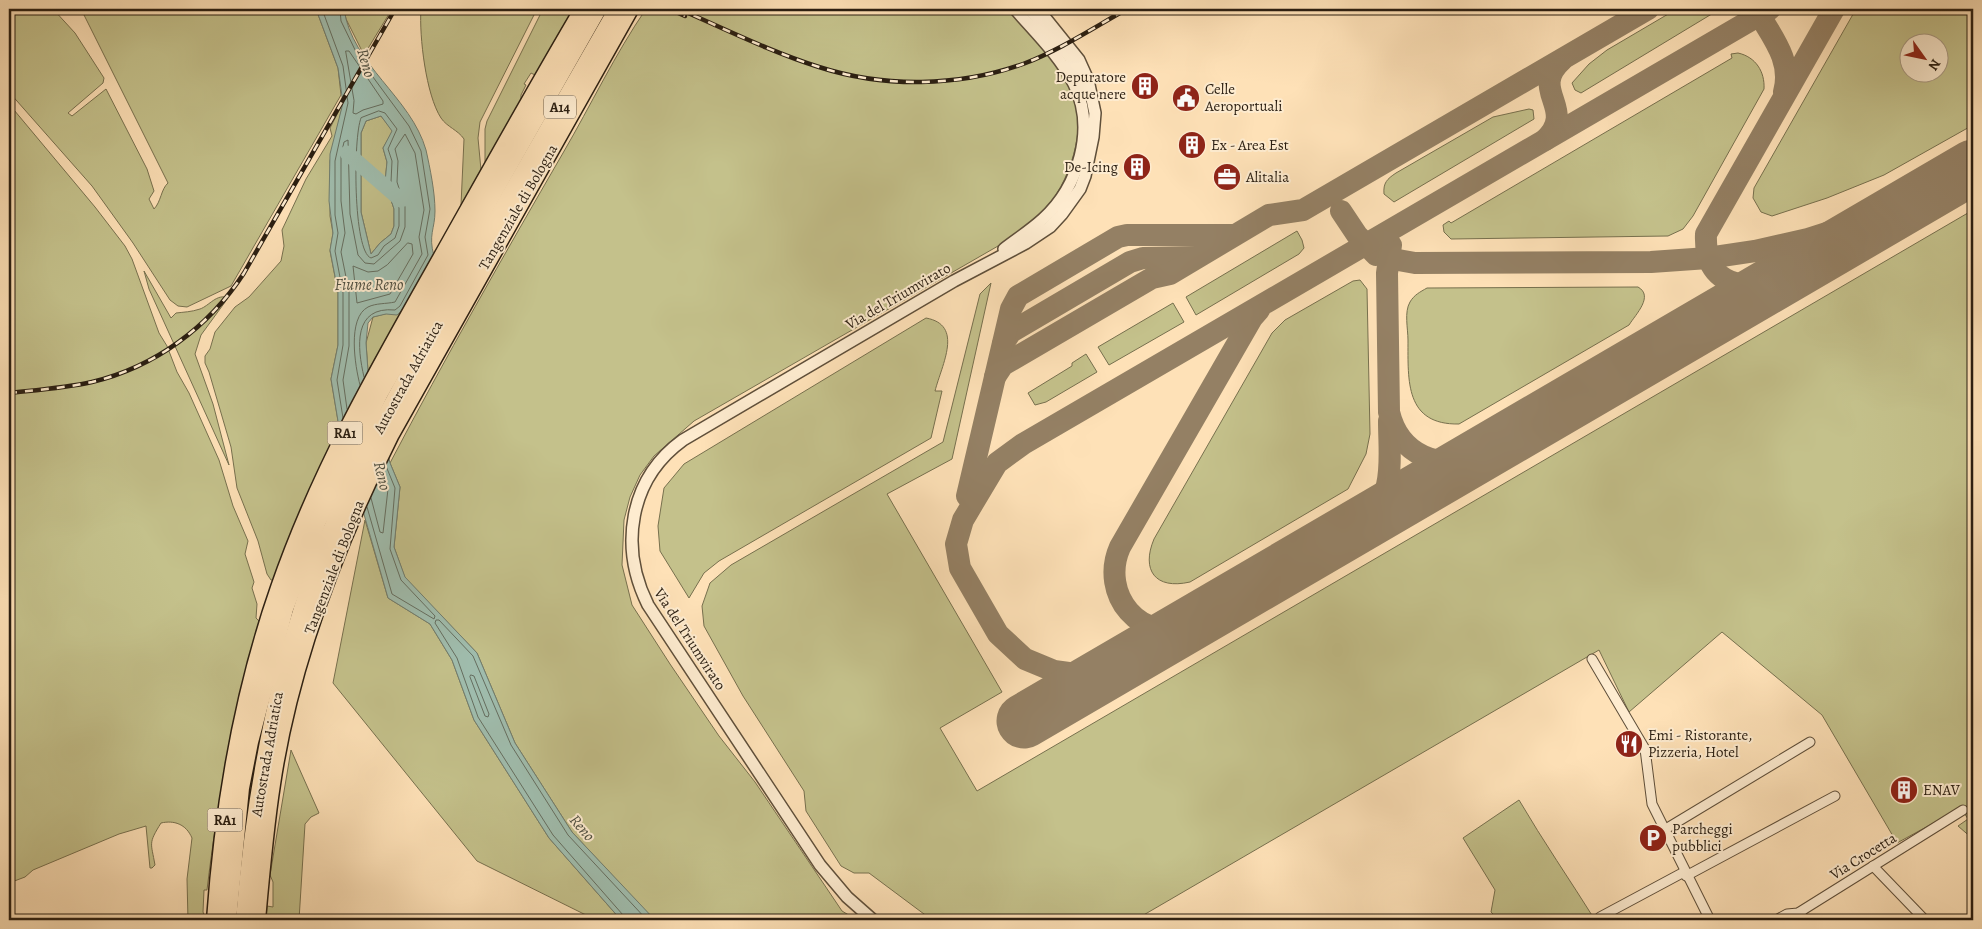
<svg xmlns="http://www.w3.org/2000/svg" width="1982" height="929" font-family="Alegreya,serif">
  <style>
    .green { fill: #c4c18b; stroke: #77704e; fill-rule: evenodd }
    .water { fill: #a0beaf; stroke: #717e70; fill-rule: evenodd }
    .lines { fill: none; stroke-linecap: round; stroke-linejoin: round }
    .shore { stroke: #656e60; stroke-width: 1 }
    .river { stroke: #a0beaf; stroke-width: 15 }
    .taxiway { stroke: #948064; stroke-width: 22 }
    .runway { stroke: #948064; stroke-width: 55 }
    .minor-casing { stroke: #5f4f3a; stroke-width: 11 }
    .tertiary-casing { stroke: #5f4f3a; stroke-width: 14 }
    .motorway-casing { stroke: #2a1e11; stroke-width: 19 }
    .minor { stroke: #feecd0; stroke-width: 9 }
    .tertiary { stroke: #feecd0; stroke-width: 11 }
    .motorway { stroke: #fee1b7; stroke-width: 16 }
    .rail-casing { stroke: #2a1e11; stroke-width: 4.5 }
    .rail { stroke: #feecd0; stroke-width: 2.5; stroke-dasharray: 8; stroke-linecap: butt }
    .labels { text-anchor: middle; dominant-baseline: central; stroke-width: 4; stroke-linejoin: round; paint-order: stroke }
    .shield { fill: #feecd0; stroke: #6a5c4a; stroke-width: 1 }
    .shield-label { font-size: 14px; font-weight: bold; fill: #2a1e11 }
    .poi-label { font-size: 15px; fill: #2a1e11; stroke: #feecd0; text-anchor: start }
    .street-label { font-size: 15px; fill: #2a1e11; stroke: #feecd0 }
    .water-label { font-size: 16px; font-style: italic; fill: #4d4e40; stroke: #feecd0 }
  </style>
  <rect width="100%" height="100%" fill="#fee1b7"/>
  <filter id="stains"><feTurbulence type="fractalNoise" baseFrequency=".004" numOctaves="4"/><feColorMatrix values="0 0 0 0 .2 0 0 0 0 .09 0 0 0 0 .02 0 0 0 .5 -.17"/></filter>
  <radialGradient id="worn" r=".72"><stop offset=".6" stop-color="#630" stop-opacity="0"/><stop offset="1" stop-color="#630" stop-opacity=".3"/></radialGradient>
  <g class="green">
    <path d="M9,9H53L75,33L104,78L103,83L68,113L72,116L106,89L147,169L154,191L149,199L154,209C161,202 161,189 168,183L81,9H316L338,68L341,95L231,286L187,307L178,306L170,300L133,243L92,186L9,92Z"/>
    <path d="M344,9H392L364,55L346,19Z"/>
    <path d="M421,9H537L480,122L478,138L481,170L461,205L464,139C458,130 447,127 441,118C426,95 419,36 421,9Z"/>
    <path d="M543,9H573L535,75L531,73L524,84L526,85L521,95V102L485,165V129L487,121Z"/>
    <path d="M646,9H1010C1031,35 1058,60 1072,91C1089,125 1069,186 1043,211C1032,222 1017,232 1005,242L694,421L654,456L640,475L630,497L624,520L622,565L632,605L670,664L719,736L755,782L842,911L857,920H655L652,918L572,832L515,743L477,653L405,578L394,547L400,487L390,463C445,358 504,255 563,153C591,105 615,54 646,9Z"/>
    <path d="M1720,9L1581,93L1575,90L1572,83L1589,64L1607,50L1675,10Z"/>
    <path d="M1856,9H1973V125L1884,175L1827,198L1772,216L1761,212L1753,198L1754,188ZM1910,42H1940V72H1910Z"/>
    <path d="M1738,53C1756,57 1765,72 1764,89L1693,216L1683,229L1668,236L1451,239L1444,232L1443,225L1449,221L1451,223L1732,58L1731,54Z"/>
    <path d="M343,103L330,161V216L333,233L330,251L338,292V345L331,379L339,427L275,580H271L267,574L258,541L237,488L231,447L209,372L205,363V356L210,349L215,332L235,307L249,297L281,261L284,246L282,230L306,179L332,136L330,128Z"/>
    <path d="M9,104L95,207L125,246L132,259L159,333L167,346L177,372L189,393L219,460L233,506L248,541L245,554L254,582L252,588L257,604L256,618L261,623C234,713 218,797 207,890H204L203,912L206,920H188L187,879L192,838C186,824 174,820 161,823C148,844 151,842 155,865L152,868H150L146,826L119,834L33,870L25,877L9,883Z"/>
    <path d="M1529,109L1533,110L1534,119L1394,202L1384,194C1383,183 1387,179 1396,173L1493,117Z"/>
    <path d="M381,116L393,131L383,148L387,162L385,182L394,209V226L391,234L380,243L371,254L361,212V133L366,121Z"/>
    <path d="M1973,210V839L1958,826L1968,819L1961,808L1897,843L1822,715L1722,632L1629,712L1599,650L1135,920H932L869,873H854L841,866L806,811L804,791L743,696L704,626L702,606L710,583L731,565L943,442L980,294L991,283L952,459L887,494L1002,692L940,728L977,791Z"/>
    <path d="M1297,231L1302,240L1304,248L1299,254L1196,315L1186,297Z"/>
    <path d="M144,271L171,318L176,313C184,312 191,312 200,309C209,306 217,293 228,298L201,335L195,354L213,404L229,465L149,289Z"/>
    <path d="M1360,280L1367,289L1370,434L1366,454L1348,489L1190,582C1155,590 1141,570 1154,539L1272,333L1285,320L1353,281Z"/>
    <path d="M1638,287C1654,296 1636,314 1629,325L1459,424C1405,425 1408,381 1408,340C1408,329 1404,312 1410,302C1414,295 1420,292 1427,288Z"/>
    <path d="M1173,303L1184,322L1109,365L1098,347Z"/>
    <path d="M404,309L368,371L366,343L373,317Z"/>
    <path d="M926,318C964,325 942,364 935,391H942L931,438L719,561L704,573L689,598L660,551L658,526L664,488L684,464Z"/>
    <path d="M1086,354L1097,372L1046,402L1035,405L1028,393L1072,366V363Z"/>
    <path d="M365,520L388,598L430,624L452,660L474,720L549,838L621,920H596L477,861L333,683Z"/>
    <path d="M291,750L319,813L311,817L305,824L299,920H266L267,906L273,907V882L270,875Z"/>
    <path d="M1519,800C1543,841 1570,880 1595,920H1499L1491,912L1495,890L1463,838Z"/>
  </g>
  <path class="water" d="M316,9H344C352,65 411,97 426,150C430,168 435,192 435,211C435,229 428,235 434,256L404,309L397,315L386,314L373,317L368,323L366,343L368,371L390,463L400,487L394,547L405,577L477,653L515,743L572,832L655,920H621L549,838L474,720L452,660L430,624L388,598L339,427L331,379L338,345V292L330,250L333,233L329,201L330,154L343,103L338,68ZM381,116L392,131L383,148L387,162L385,182L394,209V226L391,234L380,243L371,254L361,212V133L366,121Z"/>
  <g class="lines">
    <g class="shore">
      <path d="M322,9L343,66L348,103L335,161V215L338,233L335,251L343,293V345L337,380L343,418"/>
      <path d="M340,9L341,21L359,58L409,126L421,151L430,209L425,237L428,255L400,306L395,310C353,306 357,347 364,377"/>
      <path d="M346,51H349L383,101V104L363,110L356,114L353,113L354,101Z"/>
      <path d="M379,111L385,113L397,129L388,149L392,161L391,182L399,208V226L395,238L384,246L378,255L371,258C353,252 353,137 361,118Z"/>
      <path d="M408,243L412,244L413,254L390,294L357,303L353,266L368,272L378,271L387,265Z"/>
      <path d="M347,409L343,380L349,346V292L341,252L345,233L341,201V155L344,142L348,140L350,214L358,255L365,263L374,264L400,241L405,227V207L397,182L398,161L395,149L405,134L415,153L424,210L419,237L422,254L395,302C386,304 376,303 368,307C347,318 355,366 360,385"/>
      <path d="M371,498L380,532L383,533L388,489L382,474"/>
      <path d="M367,507L392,594L434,619L435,616L401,580L390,549L395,488L386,466"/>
      <path d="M471,675L474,676L489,714L488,717L485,716L470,677Z"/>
      <path d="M625,920L623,915L553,835L478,717L457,658L435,623L436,620H439L473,656L511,745L568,835L647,920"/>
    </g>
    <path class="river" d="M347,153L401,200"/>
    <g class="taxiway">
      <path d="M1756,9C1771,36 1793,60 1784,92"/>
      <path d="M1545,140C1578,108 1528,91 1562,60"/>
      <path d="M1341,211L1357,235L1376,255"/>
      <path d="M1366,245L1387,258L1415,263L1651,262L1708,258L1755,251L1808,239L1858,223L1917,200"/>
      <path d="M1391,245L1387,273L1389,412C1399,455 1440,472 1479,455"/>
      <path d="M1774,283C1735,291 1704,280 1706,234L1834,9"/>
      <path d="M1003,344L1011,332L1130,262L1143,258L1196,257"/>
      <path d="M995,377L1003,365L1152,278L1170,274L1269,215L1303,210L1648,9"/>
      <path d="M967,496L1011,309L1018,296L1118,237L1127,235H1233"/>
      <path d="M1361,524C1397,496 1389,461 1389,421"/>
      <path d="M1191,624C1141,646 1099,594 1120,547L1252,318L1259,310"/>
      <path d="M1120,665L1104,670L1076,674L1054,671L1025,659L998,634L960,568L956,544L963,520L997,463L1023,444L1770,9"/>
    </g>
    <path class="runway" d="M1024,721L1973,167"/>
    <defs>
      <g id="minor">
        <path d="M1028,9L1077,67"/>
        <path d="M1070,62L1079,81L1082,94"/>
        <path d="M1592,659L1645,749L1652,804L1710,920"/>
        <path d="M1664,830L1810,742"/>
        <path d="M1873,866L1925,920"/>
        <path d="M1686,876L1835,796"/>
        <path d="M1798,913L1806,920"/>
        <path d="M1600,917L1684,872"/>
        <path d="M1776,920L1787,914L1798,913L1963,810"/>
      </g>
      <g id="tertiary">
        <path d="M1004,249C1017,239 1031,230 1043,219C1079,186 1096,129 1074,84C1060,56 1035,32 1015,9"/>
        <path d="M873,920L847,897L820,865L648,605C619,547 629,479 683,440L954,281L1026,243L1050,227L1062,214L1080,189L1085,176L1093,137L1095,113L1088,80L1079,60L1038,9"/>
      </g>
      <g id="motorway">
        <path d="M215,920C223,807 241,696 279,588C318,475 376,373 435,269C484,182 532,95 583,9"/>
        <path d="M228,920L241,788L250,742L285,609L318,521L380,393L598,9"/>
        <path d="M244,920C253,806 272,696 309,587C345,484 399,390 452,296C507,200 562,104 617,9"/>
        <path d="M257,920C261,875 265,829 272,784C290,662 336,544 391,434L630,9"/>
      </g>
    </defs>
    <use href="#minor" class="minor-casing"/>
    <use href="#tertiary" class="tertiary-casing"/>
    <use href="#motorway" class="motorway-casing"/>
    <use href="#minor" class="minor"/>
    <use href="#tertiary" class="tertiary"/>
    <use href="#motorway" class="motorway"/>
    <defs>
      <g id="rail">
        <path d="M669,9L685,16"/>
        <path d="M679,9C725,29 771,52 819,67C884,88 959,87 1023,64C1060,50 1093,28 1127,9"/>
        <path d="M9,393C37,390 65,388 92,382C155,367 209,327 244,273L395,9"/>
      </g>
    </defs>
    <use href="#rail" class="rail-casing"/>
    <use href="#rail" class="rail"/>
  </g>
  <defs>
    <symbol id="building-disc" viewBox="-11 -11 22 22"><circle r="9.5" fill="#8f2418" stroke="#feecd0"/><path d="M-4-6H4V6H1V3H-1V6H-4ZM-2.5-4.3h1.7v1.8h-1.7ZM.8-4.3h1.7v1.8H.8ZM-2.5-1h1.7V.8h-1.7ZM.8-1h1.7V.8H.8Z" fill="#fff"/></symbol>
    <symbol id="civic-disc" viewBox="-11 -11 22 22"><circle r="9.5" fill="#8f2418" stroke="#feecd0"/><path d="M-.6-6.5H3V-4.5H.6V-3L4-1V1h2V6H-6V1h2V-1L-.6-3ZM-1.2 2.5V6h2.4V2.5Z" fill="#fff"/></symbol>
    <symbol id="office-disc" viewBox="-11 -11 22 22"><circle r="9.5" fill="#8f2418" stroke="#feecd0"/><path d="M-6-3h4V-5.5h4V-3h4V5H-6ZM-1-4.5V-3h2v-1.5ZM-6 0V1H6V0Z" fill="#fff"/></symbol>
    <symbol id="restaurant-disc" viewBox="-11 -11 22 22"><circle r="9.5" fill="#8f2418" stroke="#feecd0"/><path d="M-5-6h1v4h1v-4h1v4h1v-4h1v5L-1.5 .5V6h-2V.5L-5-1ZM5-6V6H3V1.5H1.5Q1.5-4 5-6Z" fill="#fff"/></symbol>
    <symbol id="parking-disc" viewBox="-11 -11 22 22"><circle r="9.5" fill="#8f2418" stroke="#feecd0"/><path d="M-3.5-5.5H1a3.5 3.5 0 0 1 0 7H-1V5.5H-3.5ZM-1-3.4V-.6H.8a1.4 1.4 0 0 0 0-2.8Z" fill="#fff"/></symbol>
  </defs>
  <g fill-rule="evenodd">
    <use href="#building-disc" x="1129" y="70" width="32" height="32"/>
    <use href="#civic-disc" x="1170" y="82" width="32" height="32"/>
    <use href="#building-disc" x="1176" y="129" width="32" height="32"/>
    <use href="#building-disc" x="1121" y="151" width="32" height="32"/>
    <use href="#office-disc" x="1211" y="161" width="32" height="32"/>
    <use href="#restaurant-disc" x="1613" y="728" width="32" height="32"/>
    <use href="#building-disc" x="1888" y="774" width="32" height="32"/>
    <use href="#parking-disc" x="1637" y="822" width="32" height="32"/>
  </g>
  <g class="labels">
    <g class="shield">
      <rect x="544" y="95.5" width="32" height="23" rx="4"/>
      <rect x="327.5" y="421.5" width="35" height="23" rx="4"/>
      <rect x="207.5" y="808.5" width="35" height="23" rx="4"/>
    </g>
    <g class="shield-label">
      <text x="560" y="107">A14</text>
      <text x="345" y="433">RA1</text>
      <text x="225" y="820">RA1</text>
    </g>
    <g class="poi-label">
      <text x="1126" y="77" text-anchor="end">Depuratore<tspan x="1126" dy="17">acque nere</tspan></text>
      <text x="1205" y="89">Celle<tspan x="1205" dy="17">Aeroportuali</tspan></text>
      <text x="1211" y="145">Ex - Area Est</text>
      <text x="1118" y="167" text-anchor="end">De-Icing</text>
      <text x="1246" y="177">Alitalia</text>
      <text x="1648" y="735">Emi - Ristorante,<tspan x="1648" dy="17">Pizzeria, Hotel</tspan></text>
      <text x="1923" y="790">ENAV</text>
      <text x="1672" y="829">Parcheggi<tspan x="1672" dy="17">pubblici</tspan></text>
    </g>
    <g class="street-label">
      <text transform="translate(518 207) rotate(-60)">Tangenziale di Bologna</text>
      <text transform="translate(898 296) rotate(-30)">Via del Triumvirato</text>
      <text transform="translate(408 377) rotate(-61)">Autostrada Adriatica</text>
      <text transform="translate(334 567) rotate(-69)">Tangenziale di Bologna</text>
      <text transform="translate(690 639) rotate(57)">Via del Triumvirato</text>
      <text transform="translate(267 754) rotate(-80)">Autostrada Adriatica</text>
      <text transform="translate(1863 856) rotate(-32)">Via Crocetta</text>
    </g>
    <g class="water-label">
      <text transform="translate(366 63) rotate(73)">Reno</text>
      <text x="369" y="285">Fiume Reno</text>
      <text transform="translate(382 476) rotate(76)">Reno</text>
      <text transform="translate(582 828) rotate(49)">Reno</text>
    </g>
  </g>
  <rect width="1982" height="929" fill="none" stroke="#fee1b7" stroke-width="30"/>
  <rect x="10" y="10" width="1962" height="909" fill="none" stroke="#2a1e11" stroke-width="2.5"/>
  <rect x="15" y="15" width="1952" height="899" fill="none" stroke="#2a1e11"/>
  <g transform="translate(1924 58) rotate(123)"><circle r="24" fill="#feecd0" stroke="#a99a84"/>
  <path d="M0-4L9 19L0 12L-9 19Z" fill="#8f2418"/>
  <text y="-8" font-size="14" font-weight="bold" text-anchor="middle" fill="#2a1e11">N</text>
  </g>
  <rect width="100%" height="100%" filter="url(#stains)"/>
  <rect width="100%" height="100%" fill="url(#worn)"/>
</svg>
